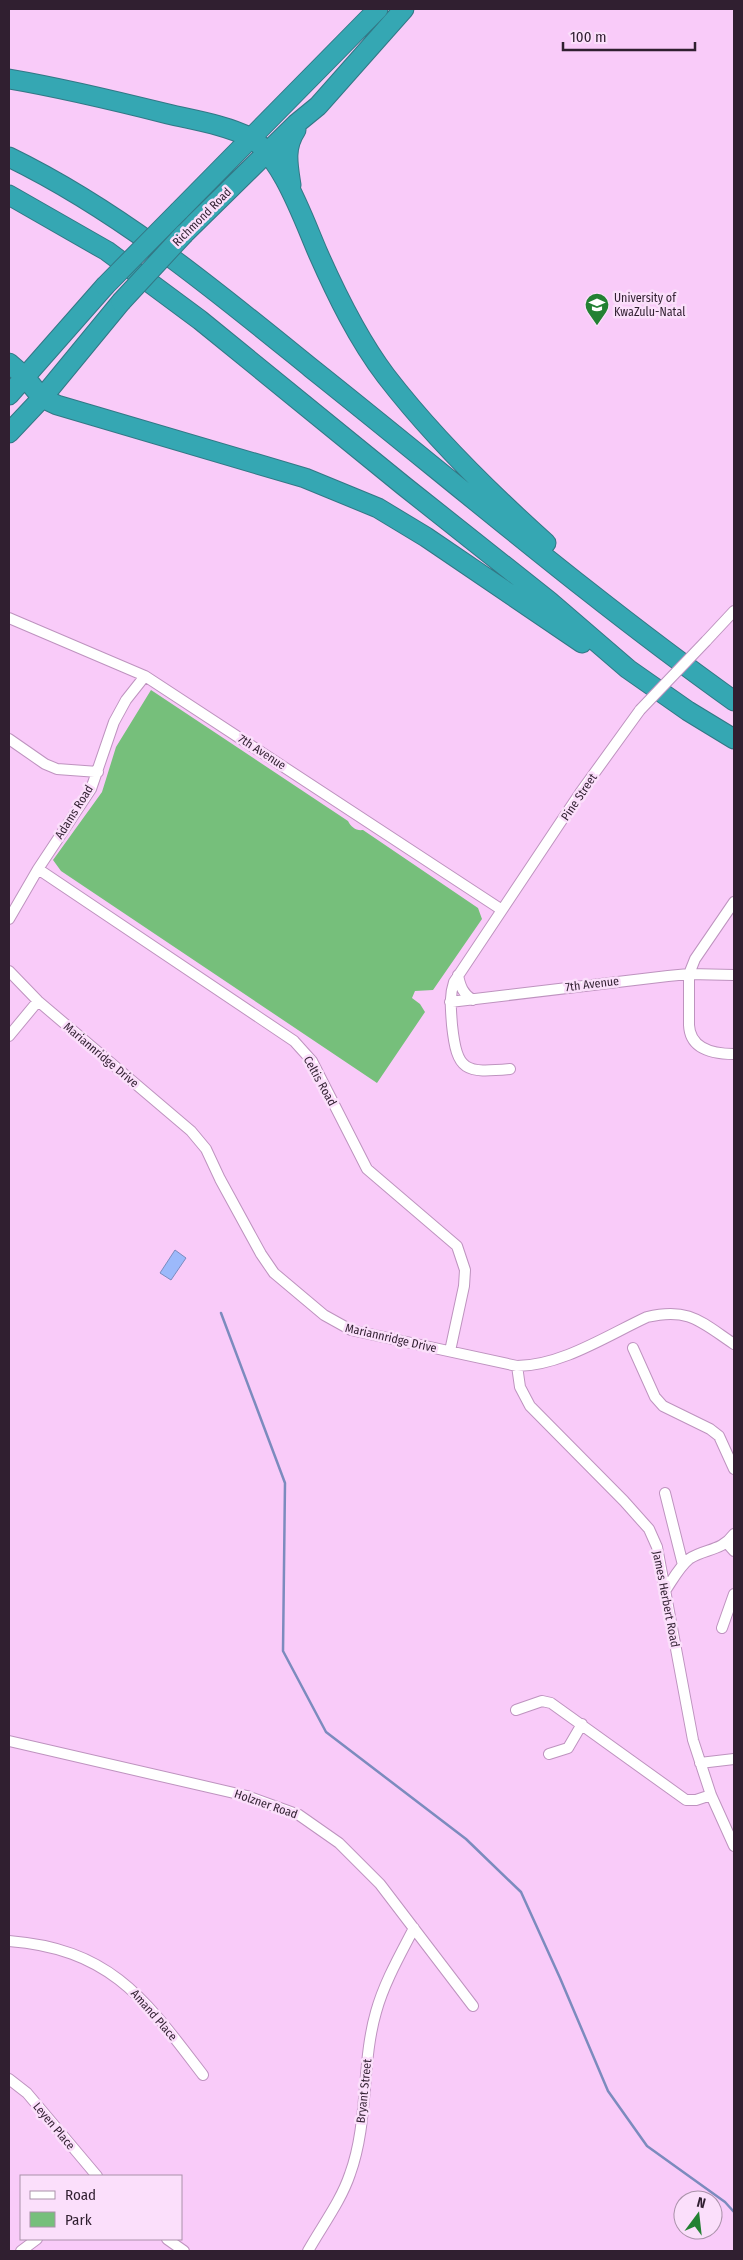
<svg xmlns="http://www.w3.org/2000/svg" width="743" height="2260" font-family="'Fira Sans Condensed',sans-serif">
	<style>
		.green { fill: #76bf7b }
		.water { fill: #9cb9fb; stroke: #7c8bbe }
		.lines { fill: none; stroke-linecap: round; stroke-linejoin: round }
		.stream { stroke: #7c8bbe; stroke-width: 2.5 }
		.street-casing { stroke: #be93bf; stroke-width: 12 }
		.highway-casing { stroke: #337785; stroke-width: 21 }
		.street { stroke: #fff; stroke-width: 10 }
		.highway { stroke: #35a7b3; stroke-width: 19 }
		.street-bridge-casing { stroke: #be93bf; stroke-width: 12; stroke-linecap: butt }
		.highway-bridge-casing { stroke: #337785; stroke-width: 21; stroke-linecap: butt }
		.street-bridge { stroke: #fff; stroke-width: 10 }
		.highway-bridge { stroke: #35a7b3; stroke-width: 19 }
		.labels { text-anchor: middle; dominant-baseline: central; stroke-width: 5; stroke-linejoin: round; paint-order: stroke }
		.street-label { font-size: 12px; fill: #301f30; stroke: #fbdffb }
		.poi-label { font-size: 12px; fill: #301f30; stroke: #fbdffb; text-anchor: start }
	</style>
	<rect width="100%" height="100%" fill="#f9cbf9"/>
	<!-- green -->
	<path class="green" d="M 151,690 L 348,821 C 351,827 356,831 363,830 L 478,908 L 482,919 L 433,990 L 415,991 L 412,998 L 420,1004 L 425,1012 L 377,1083 L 61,871 L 53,860 L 102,792 L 116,747 Z"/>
	<!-- water -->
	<path class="water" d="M 175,1250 L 186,1258 L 171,1280 L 160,1273 Z"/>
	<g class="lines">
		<!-- stream -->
		<path class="stream" d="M 221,1313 L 285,1483 L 283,1651 L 326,1732 L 466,1839 L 521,1892 L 560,1978 L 608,2091 L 647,2146 L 725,2202 L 734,2212"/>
		<defs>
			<path id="street" d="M 9,618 L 145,676 L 502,910
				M 706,641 L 734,611
				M 9,739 L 45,764 L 57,769 L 98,772
				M 38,869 L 294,1041 L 312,1061 L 367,1169 L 457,1246 L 465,1270 L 464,1286 L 450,1351
				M 734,902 L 695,959 L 689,974 L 689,1025 C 690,1049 713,1054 734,1054
				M 9,919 L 38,869 L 91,789 L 114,722 L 126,700 L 145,676
				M 9,971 L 38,1001 L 191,1131 L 206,1149 L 220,1179 L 261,1254 L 274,1273 L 324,1315 L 351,1330 L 517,1366 C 561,1366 608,1335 647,1317 C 689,1307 701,1322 734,1344
				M 458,975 C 460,986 463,994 473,1000
				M 450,1002 L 668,976 L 689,974 L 734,975
				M 9,1036 L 38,1001
				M 510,1069 C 465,1073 457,1072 452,1025 C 451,1010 449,997 454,982 L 580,793 L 640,710
				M 633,1348 L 655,1397 L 663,1406 L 710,1429 L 719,1436 L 734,1469
				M 517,1366 L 520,1387 L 530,1406 L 624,1501 L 649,1529 L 657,1547 L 693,1740 L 711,1795 L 734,1846
				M 665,1493 L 683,1565
				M 727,1543 L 734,1551
				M 665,1591 C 672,1581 679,1567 689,1559 C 705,1548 721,1552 734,1534
				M 722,1628 L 734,1594
				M 516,1710 L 542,1701 L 551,1703 L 686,1800 L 696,1800 L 711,1795
				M 9,1741 L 247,1796 L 299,1815 L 339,1843 L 380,1884 L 473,2006
				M 549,1754 L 568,1748 L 582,1724
				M 700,1763 L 734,1759
				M 9,1941 C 111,1949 145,1999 203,2075
				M 9,2079 L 27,2093 L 97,2176
				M 167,2239 L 184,2251
				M 21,2251 L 37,2239
				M 308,2251 C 322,2226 341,2201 350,2174 C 369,2122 361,2064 376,2012 C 384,1983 400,1955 414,1928"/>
			<path id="highway" d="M 9,79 C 62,88 116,101 168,114 C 193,120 226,125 249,137 C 281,154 304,221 318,253 C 337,296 358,339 386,376 C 433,437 489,492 546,543
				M 9,157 C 120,211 216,291 311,368 C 452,480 588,597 734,701
				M 291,185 C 288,165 284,148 296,130
				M 9,195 L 107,251 L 200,320 L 404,486 L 549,601 L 628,669 L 688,711 L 734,739
				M 179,211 L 378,9
				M 184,234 L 296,124 L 318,106 L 404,9
				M 9,363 L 24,376 L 42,398 L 57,405 L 305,478 L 378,508 L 426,537 L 582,643
				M 9,395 L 105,286
				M 9,433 L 42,398 L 121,302"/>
		</defs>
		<!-- street casing -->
		<use href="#street" class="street-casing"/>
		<!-- highway casing -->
		<use href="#highway" class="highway-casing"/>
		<!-- street -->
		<use href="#street" class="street"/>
		<!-- highway -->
		<use href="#highway" class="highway"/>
		<defs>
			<path id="street-bridge" d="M 640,710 L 706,641"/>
			<path id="highway-bridge" d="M 105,286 L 179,211
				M 121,302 L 184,234"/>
		</defs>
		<!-- street-bridge casing -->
		<use href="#street-bridge" class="street-bridge-casing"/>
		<!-- highway-bridge casing -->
		<use href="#highway-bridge" class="highway-bridge-casing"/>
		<!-- street-bridge -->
		<use href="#street-bridge" class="street-bridge"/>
		<!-- highway-bridge -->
		<use href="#highway-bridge" class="highway-bridge"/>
	</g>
	<!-- icons -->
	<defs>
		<symbol id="university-pin" viewBox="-11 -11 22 30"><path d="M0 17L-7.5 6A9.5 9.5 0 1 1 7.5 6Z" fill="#238133" stroke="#fbdffb"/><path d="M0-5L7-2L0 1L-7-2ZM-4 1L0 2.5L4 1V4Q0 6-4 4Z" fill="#fff"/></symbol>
	</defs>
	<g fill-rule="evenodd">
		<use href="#university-pin" x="583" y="291" width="28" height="38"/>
	</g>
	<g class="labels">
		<!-- street labels -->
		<g class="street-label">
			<text transform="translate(202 217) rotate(-45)">Richmond Road</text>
			<text transform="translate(262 752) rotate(33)">7th Avenue</text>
			<text transform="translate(579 797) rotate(-56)">Pine Street</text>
			<text transform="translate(74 812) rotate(-58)">Adams Road</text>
			<text transform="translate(592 984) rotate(-7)">7th Avenue</text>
			<text transform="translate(101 1055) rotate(40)">Mariannridge Drive</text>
			<text transform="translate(320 1081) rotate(61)">Celtis Road</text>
			<text transform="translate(391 1338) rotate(13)">Mariannridge Drive</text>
			<text transform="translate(666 1599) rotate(79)">James Herbert Road</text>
			<text transform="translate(266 1804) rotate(19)">Holzner Road</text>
			<text transform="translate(154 2015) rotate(49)">Amand Place</text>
			<text transform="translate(364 2091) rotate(-84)">Bryant Street</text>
			<text transform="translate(54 2126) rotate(50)">Leyen Place</text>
		</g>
		<!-- poi labels -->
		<g class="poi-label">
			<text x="614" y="298">University of<tspan x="614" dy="14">KwaZulu-Natal</tspan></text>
		</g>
	</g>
	<!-- border -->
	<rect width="743" height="2260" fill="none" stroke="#301f30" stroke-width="20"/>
	<!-- legend -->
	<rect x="20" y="2175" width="162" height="65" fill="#fbdffb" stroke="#aa92aa"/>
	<rect x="30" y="2191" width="25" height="8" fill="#ffffff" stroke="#aa92aa"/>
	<text x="65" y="2200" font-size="15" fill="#301f30">Road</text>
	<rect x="30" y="2212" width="25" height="15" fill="#76bf7b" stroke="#aa92aa"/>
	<text x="65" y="2225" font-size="15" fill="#301f30">Park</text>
	<!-- north arrow -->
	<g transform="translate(698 2215) rotate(15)"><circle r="24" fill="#fbdffb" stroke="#aa92aa"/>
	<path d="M0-4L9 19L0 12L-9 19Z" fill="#238133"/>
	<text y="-8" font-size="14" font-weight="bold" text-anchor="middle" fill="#301f30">N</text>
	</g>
	<!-- scale -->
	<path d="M563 42v8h132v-8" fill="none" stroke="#301f30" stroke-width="2.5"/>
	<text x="570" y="42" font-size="15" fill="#301f30" stroke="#fbdffb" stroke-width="4" paint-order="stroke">100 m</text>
</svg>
